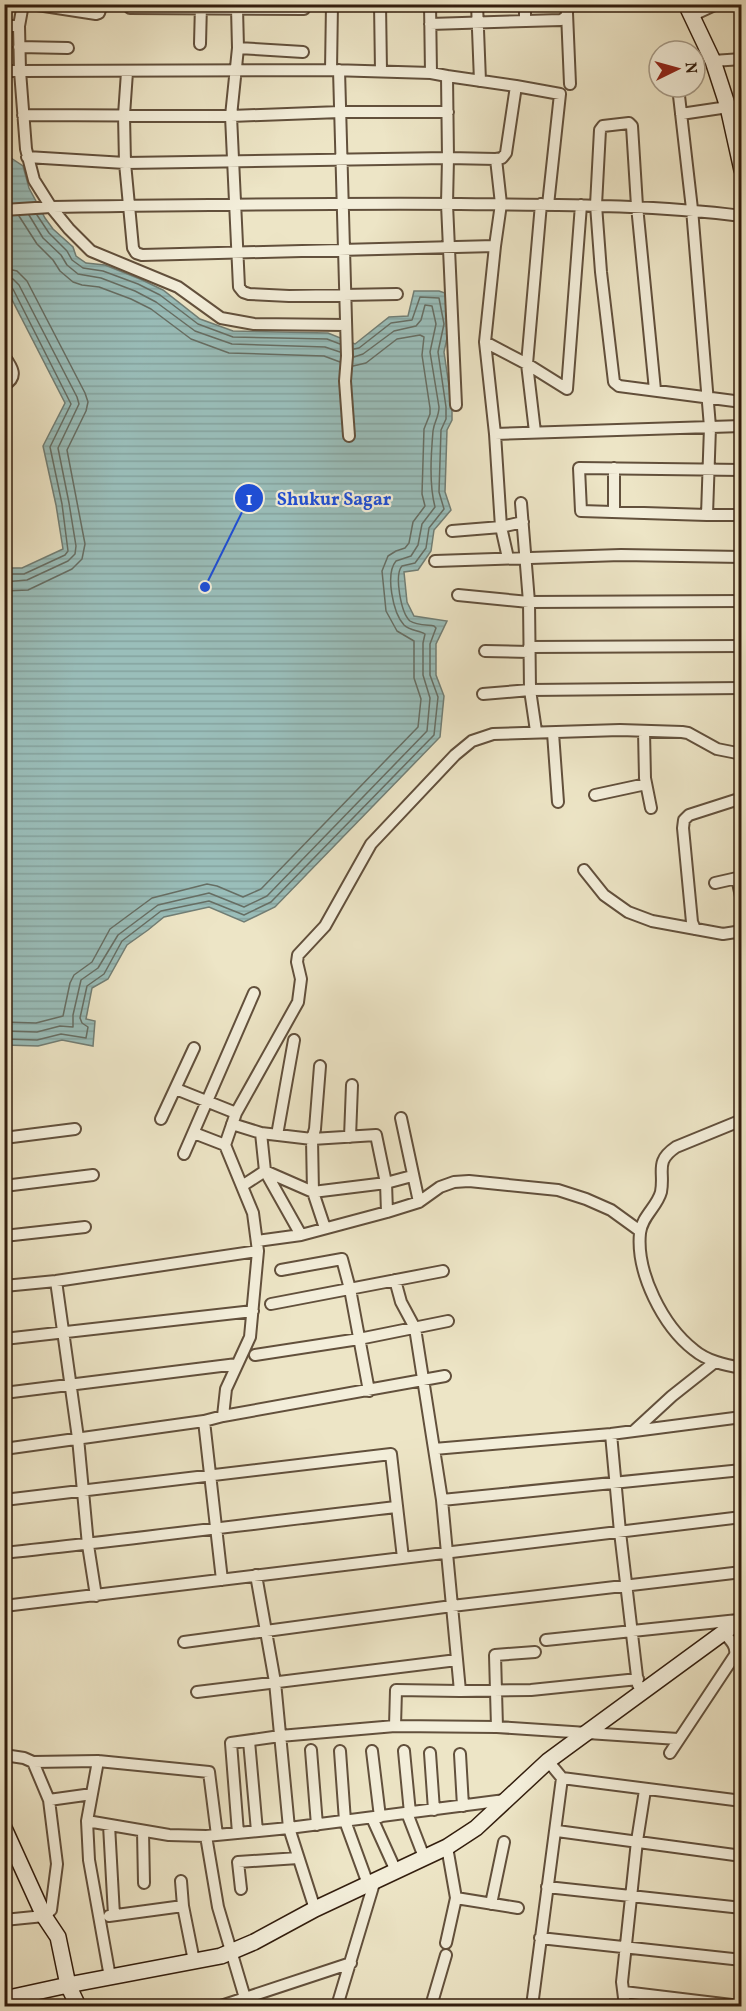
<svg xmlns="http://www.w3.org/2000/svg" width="746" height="2011" font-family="Vollkorn,serif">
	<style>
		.water { fill: url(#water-rules); stroke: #717e75; stroke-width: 1.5 }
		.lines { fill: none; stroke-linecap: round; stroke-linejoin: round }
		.shore { stroke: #666e64; stroke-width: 1.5 }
		.street-casing { stroke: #62503c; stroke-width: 14 }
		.secondary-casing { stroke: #331e0e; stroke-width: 18 }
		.street { stroke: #f3eeda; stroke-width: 10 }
		.secondary { stroke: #f3eeda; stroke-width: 15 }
		.leader { fill: none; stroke: #1d4ed8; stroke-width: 2 }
		.callout-dot { fill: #1d4ed8; stroke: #f3eeda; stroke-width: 2 }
		.mark-label { font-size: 18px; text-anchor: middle; font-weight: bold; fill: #fff }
		.callout-label { font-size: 18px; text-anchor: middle; font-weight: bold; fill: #1d4ed8; stroke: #f3eeda; stroke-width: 4.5; stroke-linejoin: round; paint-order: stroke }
	</style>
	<defs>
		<pattern id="water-rules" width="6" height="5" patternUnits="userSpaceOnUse" patternTransform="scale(1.5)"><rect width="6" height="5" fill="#9abeba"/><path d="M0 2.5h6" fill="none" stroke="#85a39f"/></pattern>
	</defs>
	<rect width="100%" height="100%" fill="#ede5c6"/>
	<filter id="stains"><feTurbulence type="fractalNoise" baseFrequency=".00333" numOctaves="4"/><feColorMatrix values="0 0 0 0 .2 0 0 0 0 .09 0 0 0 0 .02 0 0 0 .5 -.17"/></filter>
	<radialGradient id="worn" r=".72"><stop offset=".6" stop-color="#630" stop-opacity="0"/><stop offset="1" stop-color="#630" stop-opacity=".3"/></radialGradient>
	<!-- water -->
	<path class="water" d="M 8,156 L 23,166 L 29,188 L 45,218 L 53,229 L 73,247 L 76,256 L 86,263 L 105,265 L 140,279 L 163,290 L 200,319 L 233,331 L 328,333 L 355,344 L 389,317 L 408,316 L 414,291 L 439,291 L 445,293 L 450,324 L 444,352 L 452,406 L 452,420 L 447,430 L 445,492 L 451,510 L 434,530 L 431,551 L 418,570 L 404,572 L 407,602 L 414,616 L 447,621 L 436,644 L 436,675 L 444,696 L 440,737 L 275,907 L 244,922 L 209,907 L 164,917 L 148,930 L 127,945 L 108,979 L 92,988 L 86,1019 L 95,1021 L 93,1046 L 62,1040 L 38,1046 L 5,1045 L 5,568 L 22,568 L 63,549 L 56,505 L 43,446 L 65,403 L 5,286 L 4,157 Z"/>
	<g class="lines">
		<!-- shore -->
		<path class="shore" d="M 29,215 L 43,238 L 61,255 L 67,265 L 78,274 L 101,278 L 135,291 L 156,302 L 195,331 L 232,344 L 325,347 L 340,352
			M 37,215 L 49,233 L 67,251 L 72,260 L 83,268 L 103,271 L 138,284 L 160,295 L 198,324 L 233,337 L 327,339 L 340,344
			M 19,216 L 37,244 L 53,260 L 60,271 L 73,282 L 82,285 L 99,287 L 131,299 L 151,309 L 191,339 L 229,353 L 324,356 L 340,362
			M 4,268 L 17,271 L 27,281 L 85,393 L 88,402 L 86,411 L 67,450 L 85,544 L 82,559 L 72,569 L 28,590 L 4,591
			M 4,277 L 13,279 L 19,285 L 77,397 L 79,404 L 58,448 L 69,503 L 76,546 L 75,554 L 68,561 L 27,580 L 4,582
			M 4,285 L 9,286 L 13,289 L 71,404 L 50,447 L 62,504 L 68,551 L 65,555 L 24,574 L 4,574
			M 4,1022 L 36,1023 L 63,1016 L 70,983 L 74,975 L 92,962 L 110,929 L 152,898 L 207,884 L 217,886 L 243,897 L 261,889 L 418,727 L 421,699 L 414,678 L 414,641 L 397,631 L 386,611 L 382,571 L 388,556 L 396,551 L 405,548 L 409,543 L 413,522 L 425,506 L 422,494 L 424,429 L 430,414 L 430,408 L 422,355 L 424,337 L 420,335 L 397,339 L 366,363 L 353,366
			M 4,1031 L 37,1032 L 60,1026 L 73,1027 L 73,1015 L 81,980 L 98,968 L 118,935 L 158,905 L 209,893 L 244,907 L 267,896 L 427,731 L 430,698 L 423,675 L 423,643 L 425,634 C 419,630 410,631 404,625 C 393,613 385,574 396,561 L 411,556 L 418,545 L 422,524 L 435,507 C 429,484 431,455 433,431 C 434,422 439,417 439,407 L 430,352 L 436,324 L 432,306 L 425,305 L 421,320 L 416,326 L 394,331 L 363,354 L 354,357
			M 4,1039 L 37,1040 L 61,1034 L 86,1038 L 88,1027 L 82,1023 L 80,1018 L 87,986 L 104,974 L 122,941 L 161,911 L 209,901 L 244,915 L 271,902 L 434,735 L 438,697 L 430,675 L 430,644 L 436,628 L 434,626 C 428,625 416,625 410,621 C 401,613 394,575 402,566 L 415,563 L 426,548 L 429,528 L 444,509 L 439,492 L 441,430 L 446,419 L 446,407 L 438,352 L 444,324 L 439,298 L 420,297 L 412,320 L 391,323 L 359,348 L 354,349"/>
		<defs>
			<path id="street" d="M 23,4 L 19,26 L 20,71 L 331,70 L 431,73
				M 31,4 L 96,14 L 99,13 L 102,4
				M 380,4 L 381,71
				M 477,4 L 480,81
				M 525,4 L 525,21
				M 130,8 L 304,9
				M 237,8 L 238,48 L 231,116 L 239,287 L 243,292 L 249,294 L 289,296 L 397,294
				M 567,13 L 570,84
				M 691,16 L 717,4
				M 430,24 L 561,20 L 566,17 L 569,4
				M 4,26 L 19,26
				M 200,44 L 201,4
				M 19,47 L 68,48
				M 238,48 L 303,52
				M 713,61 L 742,59
				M 331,70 L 332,4
				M 339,70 L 347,356 L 345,381 L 349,436
				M 4,71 L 20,71 L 26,149 L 34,180 L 51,207 L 69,229 L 91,251 L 178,287 L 221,318 L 254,324 L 346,325
				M 127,72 L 124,115 L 125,163 L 133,248 L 136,253 L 142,255 L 495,246
				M 447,76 L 516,86 L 506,153 L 502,158 L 496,159 L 448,158 L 447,204 L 456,405
				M 516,86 L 560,94 L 548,205
				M 678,87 L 692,209 L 710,427 L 707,515 L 581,511 L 579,468 L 742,470
				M 681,114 L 728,107
				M 23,115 L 231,116 L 340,112 L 448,112
				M 27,157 L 125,163 L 448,158 L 447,76 L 431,73 L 430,4
				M 4,210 L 51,207 C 188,205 324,203 460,204 C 554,205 648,204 742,216
				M 485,342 L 495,246 L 501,204 L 496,159
				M 4,356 C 12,367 19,377 4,385
				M 655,390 L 637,206 L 632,126 L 629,123 L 603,126 L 600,130 L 596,205 L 601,272 L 614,382 L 619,386 L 742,402
				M 535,432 L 527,364 L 541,204
				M 495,434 L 742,426
				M 614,468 L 614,512
				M 521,503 L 529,602 L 530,690 L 536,731
				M 707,515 L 742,515
				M 452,531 L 501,527 L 523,522
				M 508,558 L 501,527 L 495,434 L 485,342 L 527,364 L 567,389 L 581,205
				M 435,561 L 621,555 L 742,557
				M 458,595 L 529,602 L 742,601
				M 529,647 L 742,646
				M 485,651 L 529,652
				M 483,694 L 530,690 L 742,688
				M 644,731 L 645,778 L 651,808
				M 553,733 L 558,802
				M 595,795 L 646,784
				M 584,870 L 604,895 L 628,912 L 652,921 L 723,934 L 742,931
				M 715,883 L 737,878 L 742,901
				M 695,929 L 692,922 L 683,828 L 684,820 L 689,815 L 742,798
				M 320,1066 L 315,1129 L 312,1139 L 376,1135 L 386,1183 L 387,1212
				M 176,1089 L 236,1113
				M 401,1118 L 419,1202
				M 161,1119 L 194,1048
				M 742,1120 L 676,1147 C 654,1162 665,1171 661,1192 C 657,1207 642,1216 640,1233 C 636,1273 663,1326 694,1350 C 707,1361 725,1365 742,1368
				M 232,1124 L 261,1133 L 312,1139 L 313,1192 L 325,1228
				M 194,1133 L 225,1145
				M 261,1133 L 265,1171 L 301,1235
				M 277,1135 L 294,1040
				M 350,1137 L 352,1085
				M 4,1138 L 75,1129
				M 184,1154 L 254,993
				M 4,1186 L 93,1175
				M 242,1186 L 265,1171 L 313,1192 L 386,1183 L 412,1176
				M 4,1236 L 85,1227
				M 257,1241 L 301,1235 L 387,1212 L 419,1202 L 440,1187 L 454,1182 L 469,1181 L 558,1190 L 586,1199 L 611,1210 L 640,1231
				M 281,1270 L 342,1259 L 350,1289 L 369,1391
				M 395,1280 L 401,1302 L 415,1328 L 434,1449
				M 56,1281 L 78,1438 L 88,1545 L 96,1596
				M 4,1286 L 56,1281 L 258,1251
				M 271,1304 L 443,1271
				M 4,1339 L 253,1311
				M 255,1355 L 359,1339 L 448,1321
				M 4,1393 L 237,1364
				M 223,1416 L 445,1376
				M 634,1431 L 672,1396 L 715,1362
				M 611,1434 L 620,1532 L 638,1685
				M 4,1449 L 204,1421
				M 4,1500 L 391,1454 L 403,1558
				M 442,1500 L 742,1470
				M 4,1553 C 135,1539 265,1522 396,1507
				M 256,1575 L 275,1682 L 289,1828 L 315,1909
				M 222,1580 L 204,1421 L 223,1416 L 226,1389 L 250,1337 L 258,1251 L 253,1213 L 225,1145 L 236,1113 L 298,1002 L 301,979 L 297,962 L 298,955 L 325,926 L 371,844 L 455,755 L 472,741 L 493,734 L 620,730 L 682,732 L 688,733 L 717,749 L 742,754
				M 4,1606 L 742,1517
				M 546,1640 L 738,1620
				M 184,1642 L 452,1606 L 742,1572
				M 638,1679 L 531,1690 L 460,1691 L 442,1500 L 434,1449 L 611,1434 L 742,1417
				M 197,1692 L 457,1660
				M 395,1726 L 396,1690 L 460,1691
				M 497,1727 L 678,1739
				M 249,1741 L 257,1831
				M 311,1750 L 317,1825
				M 340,1751 L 345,1821 L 368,1884
				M 372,1751 L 380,1817
				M 404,1751 L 410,1813
				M 430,1753 L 434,1810
				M 670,1753 L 735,1655 C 737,1645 729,1639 723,1632
				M 460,1754 L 463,1806
				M 4,1755 L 24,1758 L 33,1762 L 49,1800 L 57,1864 L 51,1910 L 44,1916 L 4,1920
				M 98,1761 L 87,1821 L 89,1860 L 110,1977
				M 548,1761 L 562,1778
				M 33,1762 L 98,1761 L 209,1772 L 217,1835
				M 49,1800 L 92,1794
				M 407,1813 L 424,1857
				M 372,1818 L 396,1871
				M 87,1821 L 169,1835 L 206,1836 L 289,1828 L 505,1800
				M 109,1825 L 114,1915
				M 143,1831 L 144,1883
				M 557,1831 L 742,1856
				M 238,1833 L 231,1743 L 280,1736 L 395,1726 L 497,1727 L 495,1655 L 535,1652
				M 206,1836 L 218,1907 L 245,1998
				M 447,1847 L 456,1898 L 518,1908
				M 4,1856 L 16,1851
				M 181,1881 L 183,1906 L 194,1961
				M 547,1887 L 742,1908
				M 241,1889 L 238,1862 L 298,1858
				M 491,1904 L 504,1842
				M 109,1916 L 183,1906
				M 540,1938 L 742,1960
				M 446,1943 L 456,1898
				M 624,1992 L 740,2006
				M 221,2006 L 351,1963
				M 337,2006 L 375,1880
				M 431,2006 L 446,1955
				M 532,2006 L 562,1778 L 742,1801
				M 625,2006 L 622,1982 L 637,1841 L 645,1790"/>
			<path id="secondary" d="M 686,4 L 713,61 L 728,107 L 742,170
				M 4,1828 L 44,1916 L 58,1937 L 68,1985 L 78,2006
				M 4,1999 L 68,1985 L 221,1956 L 254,1942 L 315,1909 L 447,1847 L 476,1828 L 548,1761 L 567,1747 L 742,1619"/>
		</defs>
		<!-- street casing -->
		<use href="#street" class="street-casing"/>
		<!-- secondary casing -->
		<use href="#secondary" class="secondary-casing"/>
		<!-- street -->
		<use href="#street" class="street"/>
		<!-- secondary -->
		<use href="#secondary" class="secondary"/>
	</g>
	<!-- callouts -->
	<path class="leader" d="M205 587L249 498"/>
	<g class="callout-dot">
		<circle cx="205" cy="587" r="6"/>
		<circle cx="249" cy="498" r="15"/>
	</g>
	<g class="mark-label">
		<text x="249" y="505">1</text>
	</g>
	<g class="callout-label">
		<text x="334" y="505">Shukur Sagar</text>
	</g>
	<!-- margin -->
	<rect width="746" height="2011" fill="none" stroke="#ede5c6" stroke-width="24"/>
	<rect x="6" y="6" width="734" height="1999" fill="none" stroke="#331e0e" stroke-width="3"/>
	<rect x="12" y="12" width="722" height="1987" fill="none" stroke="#331e0e" stroke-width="1.5"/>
	<!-- north arrow -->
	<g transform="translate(677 69) rotate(85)"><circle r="28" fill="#f3eeda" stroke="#a69b88" stroke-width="1.5"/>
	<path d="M0-4.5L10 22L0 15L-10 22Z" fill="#8f2418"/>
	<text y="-9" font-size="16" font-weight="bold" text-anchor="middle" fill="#331e0e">N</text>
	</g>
	<rect width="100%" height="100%" filter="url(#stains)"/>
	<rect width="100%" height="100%" fill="url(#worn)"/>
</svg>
